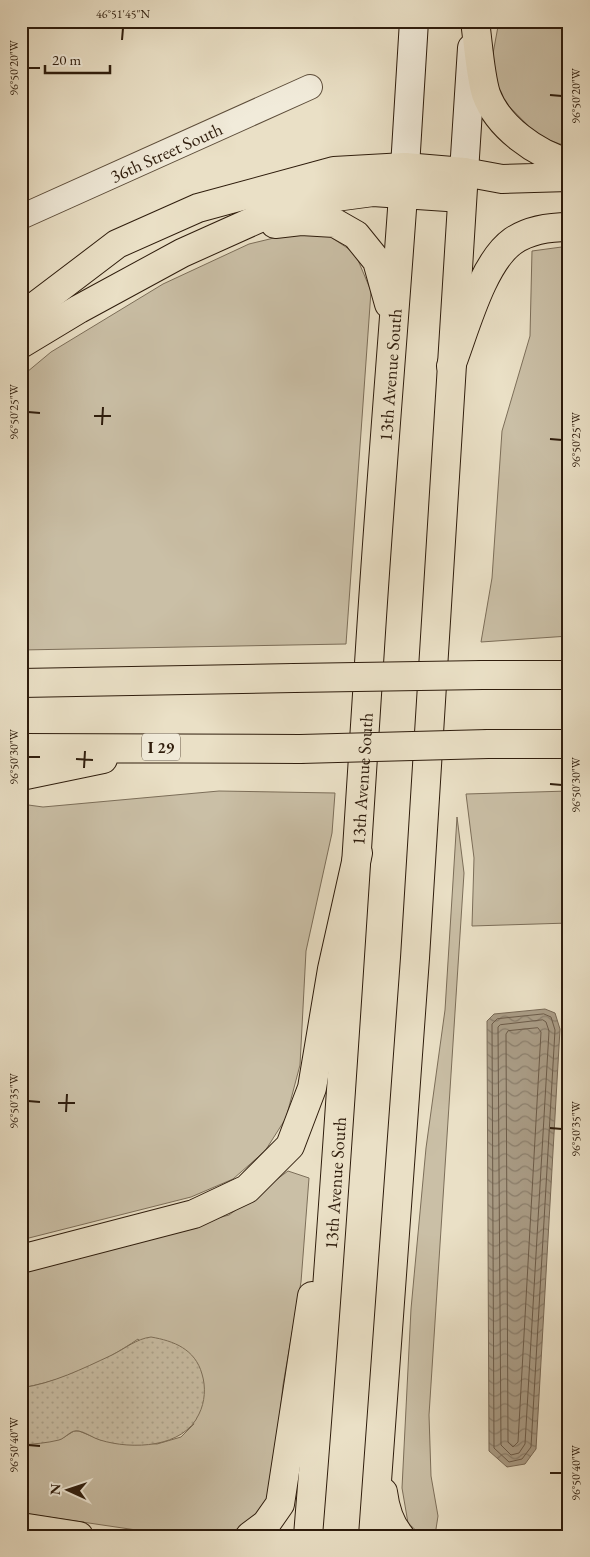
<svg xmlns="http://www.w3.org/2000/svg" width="590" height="1557" font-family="'EB Garamond',serif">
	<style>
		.grass { fill: #cabfa6; stroke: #7c6e59 }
		.park { fill: url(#park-dots); stroke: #7c6e59 }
		.water { fill: url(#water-waves); stroke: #786956 }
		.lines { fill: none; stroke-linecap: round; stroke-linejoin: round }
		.shore { stroke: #6c5c4a; stroke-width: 1 }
		.minor-casing { stroke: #5d4d3a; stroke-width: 26 }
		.secondary-casing { stroke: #2e1c0c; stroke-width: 30 }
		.primary-casing { stroke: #2e1c0c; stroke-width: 30 }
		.motorway-casing { stroke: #2e1c0c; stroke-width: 30 }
		.minor { stroke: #f1ebda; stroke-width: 24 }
		.secondary { stroke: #f1ebda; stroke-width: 28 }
		.primary { stroke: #eae0c6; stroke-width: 28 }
		.motorway { stroke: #eae0c6; stroke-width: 28 }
		.motorway-bridge-casing { stroke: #2e1c0c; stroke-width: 30; stroke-linecap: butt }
		.motorway-bridge { stroke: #eae0c6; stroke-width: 28 }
		.ticks { fill: none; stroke: #2e1c0c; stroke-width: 2 }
		.labels { text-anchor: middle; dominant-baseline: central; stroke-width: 4; stroke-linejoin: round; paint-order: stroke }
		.shield { fill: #f1ebda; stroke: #685a4a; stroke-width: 1 }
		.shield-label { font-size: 16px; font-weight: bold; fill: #2e1c0c }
		.street-label { font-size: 18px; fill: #2e1c0c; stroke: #f1ebda }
		.neatline { fill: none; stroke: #2e1c0c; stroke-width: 2 }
		.ticks-label { font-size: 12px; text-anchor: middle; fill: #2e1c0c }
	</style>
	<defs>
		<pattern id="park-dots" width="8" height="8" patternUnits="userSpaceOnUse" patternTransform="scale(1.25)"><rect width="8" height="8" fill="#cabfa6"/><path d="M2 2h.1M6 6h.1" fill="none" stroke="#aea48e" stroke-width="1.8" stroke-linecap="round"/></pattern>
		<pattern id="water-waves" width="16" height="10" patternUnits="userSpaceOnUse" patternTransform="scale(1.25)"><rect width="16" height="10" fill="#aa9d87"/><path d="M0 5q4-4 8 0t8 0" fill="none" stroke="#8b7f6d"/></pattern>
	</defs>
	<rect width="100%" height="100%" fill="#eae0c6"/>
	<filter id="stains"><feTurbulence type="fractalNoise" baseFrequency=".004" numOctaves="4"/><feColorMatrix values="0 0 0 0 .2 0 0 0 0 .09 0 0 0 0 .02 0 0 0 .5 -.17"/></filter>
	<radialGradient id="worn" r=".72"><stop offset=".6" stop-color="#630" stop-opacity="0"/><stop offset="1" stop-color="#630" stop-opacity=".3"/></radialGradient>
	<!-- grass -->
	<path class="grass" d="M 499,21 L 569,21 L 569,145 L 560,144 L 538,136 L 500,97 L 492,59 Z
		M 303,231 L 326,234 L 355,253 L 371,291 L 346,644 L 21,650 L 21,377 L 51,352 L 163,284 L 249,244 Z
		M 569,246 L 569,636 L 481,642 L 492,578 L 502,431 L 530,336 L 532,251 Z
		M 219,791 L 335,793 L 332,833 L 306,951 L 300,1065 L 286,1118 L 265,1151 L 233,1179 L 191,1197 L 21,1240 L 21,804 L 43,807 Z
		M 569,791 L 569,923 L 472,926 L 474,858 L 466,794 Z
		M 457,817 L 464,873 L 429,1415 L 431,1476 L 438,1516 L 436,1529 L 431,1536 L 422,1536 L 408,1523 L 402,1488 L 411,1309 L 426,1148 L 445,1010 Z
		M 288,1171 L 309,1178 L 301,1282 L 283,1385 L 272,1490 L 259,1512 L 240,1528 L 217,1536 L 177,1536 L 21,1513 L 21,1445 L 61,1439 L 74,1431 L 79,1431 L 101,1440 L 157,1444 L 181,1437 L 194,1424 L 138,1339 C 103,1363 63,1381 21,1388 L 21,1271 L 229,1215 Z"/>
	<!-- park -->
	<path class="park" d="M 151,1337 C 174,1341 195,1349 202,1374 C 206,1387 205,1402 199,1414 C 184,1448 132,1450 100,1440 C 93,1438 87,1433 79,1431 C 71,1429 66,1438 59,1440 C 47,1443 34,1444 21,1445 L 21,1388 C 54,1383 82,1369 112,1355 C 126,1348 136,1339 151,1337 Z"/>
	<!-- water -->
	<path class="water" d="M 545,1009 L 555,1013 L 560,1029 L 536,1449 L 525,1464 L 507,1467 L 489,1451 L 487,1021 L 494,1014 Z"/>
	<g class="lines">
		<!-- shore -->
		<path class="shore" d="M 544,1014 L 551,1017 L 555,1030 L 531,1447 L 522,1459 L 509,1462 L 494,1448 L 492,1024 L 497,1019 Z
			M 543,1020 L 546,1022 L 549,1031 L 525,1444 L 519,1453 L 511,1455 L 501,1445 L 498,1027 L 500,1025 Z
			M 538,1028 L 541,1032 L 518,1442 L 513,1447 L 508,1442 L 506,1034 L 508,1031 Z"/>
		<defs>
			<g id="minor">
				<path id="s1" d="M 21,217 L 310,87"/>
			</g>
			<path id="secondary" d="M 405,167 L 414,21
				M 464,172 L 472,48"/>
			<g id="primary">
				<path d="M 275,224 L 301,221 L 335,223 L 356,235 L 377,261 L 389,304"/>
				<path d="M 21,321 L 38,304 L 117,244 L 198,208 L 334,171 L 405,167 L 464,172 L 415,958 L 373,1536"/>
				<path d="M 21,344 L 79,309 L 182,253 L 271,213 L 328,198 L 373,192 L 462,198"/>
				<path d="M 383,1492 C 385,1508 389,1523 400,1536"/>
				<path d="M 21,1527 L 79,1536"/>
				<path d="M 250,1536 L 266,1524 L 280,1504 L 312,1296"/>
				<path id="s2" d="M 308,1536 C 332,1240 351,944 370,648 C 380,488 394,327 405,167"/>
			</g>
			<path id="motorway" d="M 475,21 C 478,42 480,75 486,94 C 498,127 536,154 569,163
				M 464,172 L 502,179 L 569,177
				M 451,366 C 465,330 482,263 513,241 C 529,230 551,227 569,227
				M 482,675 L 569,675
				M 21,683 L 294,678
				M 488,744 L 569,744
				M 21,748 L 300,749
				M 21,776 L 103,759
				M 21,1259 L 194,1214 L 247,1189 L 290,1146 L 312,1088 L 332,969 L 358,853"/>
		</defs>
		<!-- minor casing -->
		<use href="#minor" class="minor-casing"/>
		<!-- secondary casing -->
		<use href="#secondary" class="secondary-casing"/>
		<!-- primary casing -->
		<use href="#primary" class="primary-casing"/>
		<!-- motorway casing -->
		<use href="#motorway" class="motorway-casing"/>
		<!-- minor -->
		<use href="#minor" class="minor"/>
		<!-- secondary -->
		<use href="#secondary" class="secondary"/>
		<!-- primary -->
		<use href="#primary" class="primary"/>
		<!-- motorway -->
		<use href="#motorway" class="motorway"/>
		<defs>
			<path id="motorway-bridge" d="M 294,678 L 482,675
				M 300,749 L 488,744"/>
		</defs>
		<!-- motorway-bridge casing -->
		<use href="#motorway-bridge" class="motorway-bridge-casing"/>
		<!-- motorway-bridge -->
		<use href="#motorway-bridge" class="motorway-bridge"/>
	</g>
	<!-- ticks -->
	<path class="ticks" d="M 122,40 L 123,28M 28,68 L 40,68M 550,95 L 562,96M 28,412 L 40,413M 94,416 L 111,416M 102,425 L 103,407M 550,439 L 562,440M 28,757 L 40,757M 76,759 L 93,760M 84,768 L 85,751M 550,784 L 562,785M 28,1101 L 40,1102M 58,1103 L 75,1103M 66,1112 L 67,1094M 550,1128 L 562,1129M 28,1445 L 40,1446M 550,1473 L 562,1473"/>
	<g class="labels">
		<!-- shield labels -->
		<rect class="shield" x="142" y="733.5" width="38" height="27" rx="4"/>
		<g class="shield-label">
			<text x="161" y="747">I 29</text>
		</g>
		<!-- street labels -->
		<g class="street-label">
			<text stroke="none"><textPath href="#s1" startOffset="159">36th Street South</textPath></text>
			<text stroke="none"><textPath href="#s2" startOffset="1164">13th Avenue South</textPath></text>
			<text stroke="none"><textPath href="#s2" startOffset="759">13th Avenue South</textPath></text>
			<text stroke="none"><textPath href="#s2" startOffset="354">13th Avenue South</textPath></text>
		</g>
	</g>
	<!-- margin -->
	<rect width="590" height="1557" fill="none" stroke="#eae0c6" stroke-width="55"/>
	<!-- north arrow -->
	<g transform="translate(68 1490) rotate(273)" stroke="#f1ebda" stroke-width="4" paint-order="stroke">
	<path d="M0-4L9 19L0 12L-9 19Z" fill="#2e1c0c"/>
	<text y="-8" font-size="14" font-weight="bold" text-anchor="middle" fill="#2e1c0c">N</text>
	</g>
	<!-- scale -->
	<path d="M45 65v8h65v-8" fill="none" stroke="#2e1c0c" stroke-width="2.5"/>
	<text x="52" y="65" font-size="15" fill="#2e1c0c" stroke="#f1ebda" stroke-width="4" paint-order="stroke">20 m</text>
	<rect x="28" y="28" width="534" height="1502" class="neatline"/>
	<g class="ticks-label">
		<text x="123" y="18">46°51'45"N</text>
		<text transform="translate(14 68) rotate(-90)" y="4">96°50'20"W</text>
		<text transform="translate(576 96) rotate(-90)" y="4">96°50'20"W</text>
		<text transform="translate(14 412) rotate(-90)" y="4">96°50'25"W</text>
		<text transform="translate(576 440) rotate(-90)" y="4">96°50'25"W</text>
		<text transform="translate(14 757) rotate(-90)" y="4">96°50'30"W</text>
		<text transform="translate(576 785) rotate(-90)" y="4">96°50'30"W</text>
		<text transform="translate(14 1101) rotate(-90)" y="4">96°50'35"W</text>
		<text transform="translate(576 1129) rotate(-90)" y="4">96°50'35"W</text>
		<text transform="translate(14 1445) rotate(-90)" y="4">96°50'40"W</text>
		<text transform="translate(576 1473) rotate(-90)" y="4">96°50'40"W</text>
	</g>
	<rect width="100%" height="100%" filter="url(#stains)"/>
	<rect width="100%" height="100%" fill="url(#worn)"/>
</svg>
